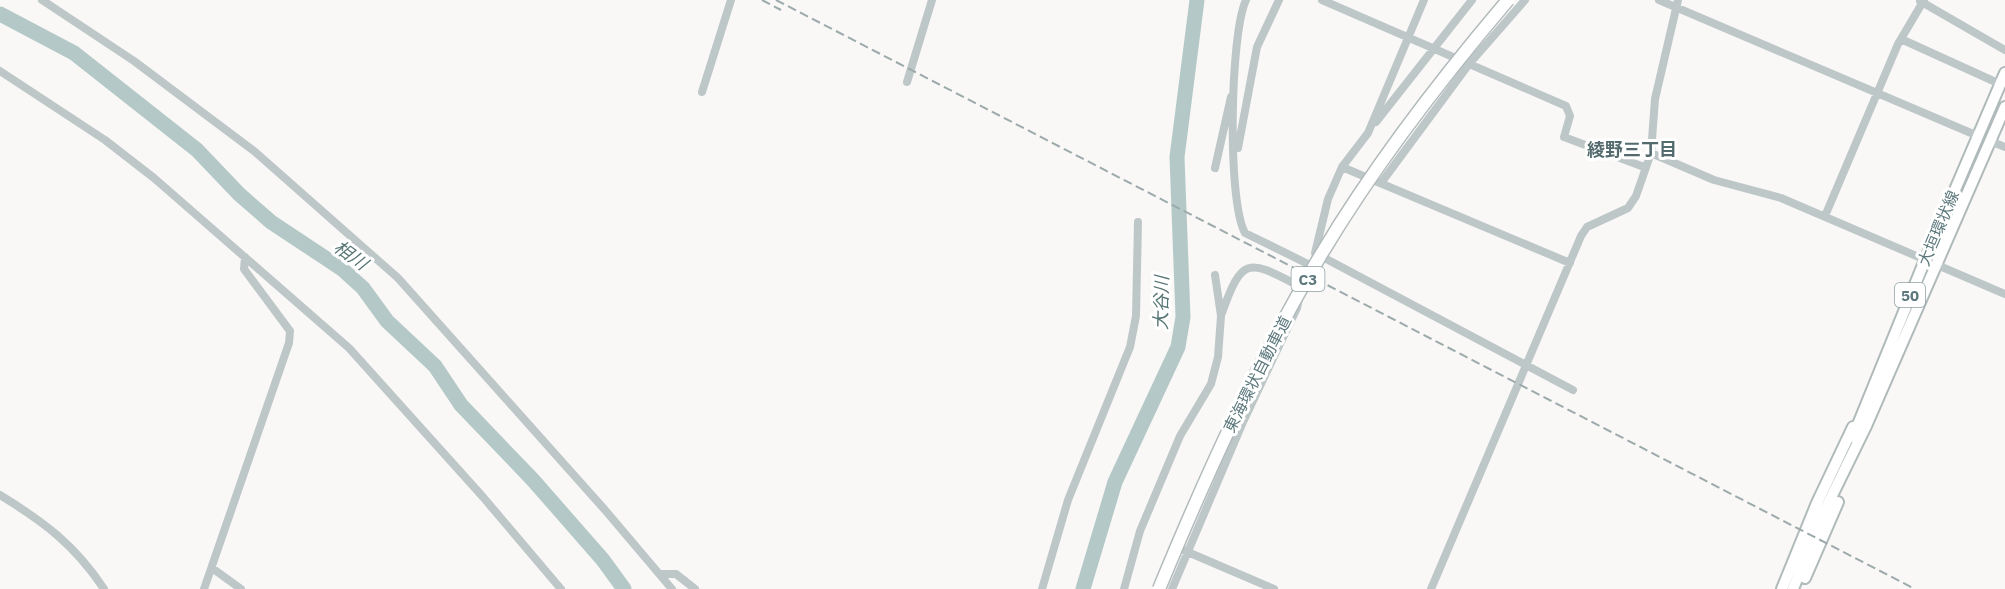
<svg xmlns="http://www.w3.org/2000/svg" width="2005" height="589" font-family="'IBM Plex Sans','Noto Sans JP',sans-serif">
	<style>
		.lines { fill: none; stroke-linecap: round; stroke-linejoin: round }
		.river { stroke: #b4c9c7; stroke-width: 15 }
		.major-casing { stroke: #b0babb; stroke-width: 14 }
		.minor { stroke: #bec7c8; stroke-width: 8 }
		.major { stroke: #fff; stroke-width: 10 }
		.rail { stroke: #9caaac; stroke-width: 2; stroke-dasharray: 9 4.5; stroke-linecap: butt }
		.highway-bridge-casing { stroke: #b2babb; stroke-width: 15; stroke-linecap: butt }
		.highway-bridge { stroke: #fff; stroke-width: 12 }
		.labels { text-anchor: middle; dominant-baseline: central; stroke-width: 6; stroke-linejoin: round; paint-order: stroke }
		.shield { fill: #fff; stroke: #8ea1a4; stroke-width: 1.5 }
		.shield-label { font-size: 15px; font-weight: bold; fill: #5d797d }
		.street-label { font-size: 16px; fill: #5d797d; stroke: #fff }
		.neighbourhood-label { font-size: 18px; font-weight: bold; fill: #546b6e; stroke: #fff }
		.water-label { font-size: 18px; font-style: italic; fill: #577674; stroke: #fff }
	</style>
	<rect width="100%" height="100%" fill="#f9f8f6"/>
	<g class="lines">
		<!-- river -->
		<path class="river" d="M 0,14 L 74,53 L 197,150 L 239,194 L 271,222 L 342,269 L 363,288 L 387,321 L 435,366 L 461,405 L 533,480 L 603,560 L 624,589
			M 1083,589 L 1115,482 L 1178,347 L 1183,317 L 1177,157 L 1197,0"/>
		<defs>
			<path id="major" d="M 1853,437 L 1925,260 L 2005,73
				M 1805,578 L 1838,502
				M 1782,589 L 1817,503 L 1853,427
				M 1793,589 L 1821,518 L 1866,426 L 2005,107"/>
		</defs>
		<!-- major casing -->
		<use href="#major" class="major-casing"/>
		<!-- minor -->
		<path class="minor" d="M 42,0 L 134,61 L 254,151 L 398,278 L 605,510 L 672,589
			M 1246,0 C 1230,34 1227,201 1245,233 L 1310,265
			M 1322,0 L 1566,106 L 1570,116 L 1564,137 L 1644,167
			M 1424,0 L 1368,133 L 1342,167 L 1328,199 L 1315,253 L 1573,390
			M 1659,0 L 1978,136
			M 1920,1 L 2005,50
			M 1901,39 L 2000,84
			M 0,71 L 105,140 L 154,178 L 349,348 L 483,497 L 561,589
			M 907,82 L 932,0
			M 702,92 L 731,0
			M 1376,122 L 1472,0
			M 1990,141 L 2005,147
			M 1238,148 L 1257,47 L 1279,0
			M 1651,153 L 1714,180 L 1781,198 L 2005,294
			M 1342,167 L 1570,263
			M 1215,168 L 1231,97
			M 1381,183 L 1469,64 L 1525,0
			M 1825,216 L 1898,44 L 1924,0
			M 1222,313 C 1243,253 1250,261 1301,287 L 1303,284
			M 0,495 C 44,522 75,545 104,589
			M 1183,550 L 1274,589
			M 212,568 L 241,589
			M 661,574 L 676,574 L 695,589
			M 204,589 L 289,343 L 290,331 L 244,269 L 245,257
			M 1042,589 L 1068,500 L 1130,347 L 1136,316 L 1138,222
			M 1124,589 L 1140,531 L 1180,436 L 1211,384 L 1218,357 L 1221,316 L 1215,275
			M 1172,589 L 1243,422 L 1297,308 L 1299,298
			M 1431,589 L 1581,236 L 1587,227 L 1628,208 L 1636,196 L 1651,153 L 1655,99 L 1678,0"/>
		<!-- major -->
		<use href="#major" class="major"/>
		<!-- rail -->
		<path class="rail" d="M 762,0 L 781,10
			M 776,0 L 1915,589"/>
		<defs>
			<path id="highway-bridge" d="M 1159,589 C 1207,473 1258,360 1322,253 C 1376,163 1440,80 1508,0"/>
		</defs>
		<!-- highway-bridge casing -->
		<use href="#highway-bridge" class="highway-bridge-casing"/>
		<!-- highway-bridge -->
		<use href="#highway-bridge" class="highway-bridge"/>
	</g>
	<g class="labels">
		<!-- shield labels -->
		<g class="shield">
			<rect x="1291.5" y="267" width="33" height="24" rx="4.5"/>
			<rect x="1895" y="283" width="30" height="24" rx="4.5"/>
		</g>
		<g class="shield-label">
			<text x="1308" y="279">C3</text>
			<text x="1910" y="295">50</text>
		</g>
		<!-- street labels -->
		<g class="street-label">
			<text transform="translate(1938 228) rotate(-67)">大垣環状線</text>
			<text transform="translate(1257 374) rotate(-63)">東海環状自動車道</text>
		</g>
		<!-- neighbourhood labels -->
		<g class="neighbourhood-label">
			<text x="1632" y="149">綾野三丁目</text>
		</g>
		<!-- water labels -->
		<g class="water-label">
			<text transform="translate(351 255) rotate(36)">相川</text>
			<text transform="translate(1161 303) rotate(-89)">大谷川</text>
		</g>
	</g>
</svg>
